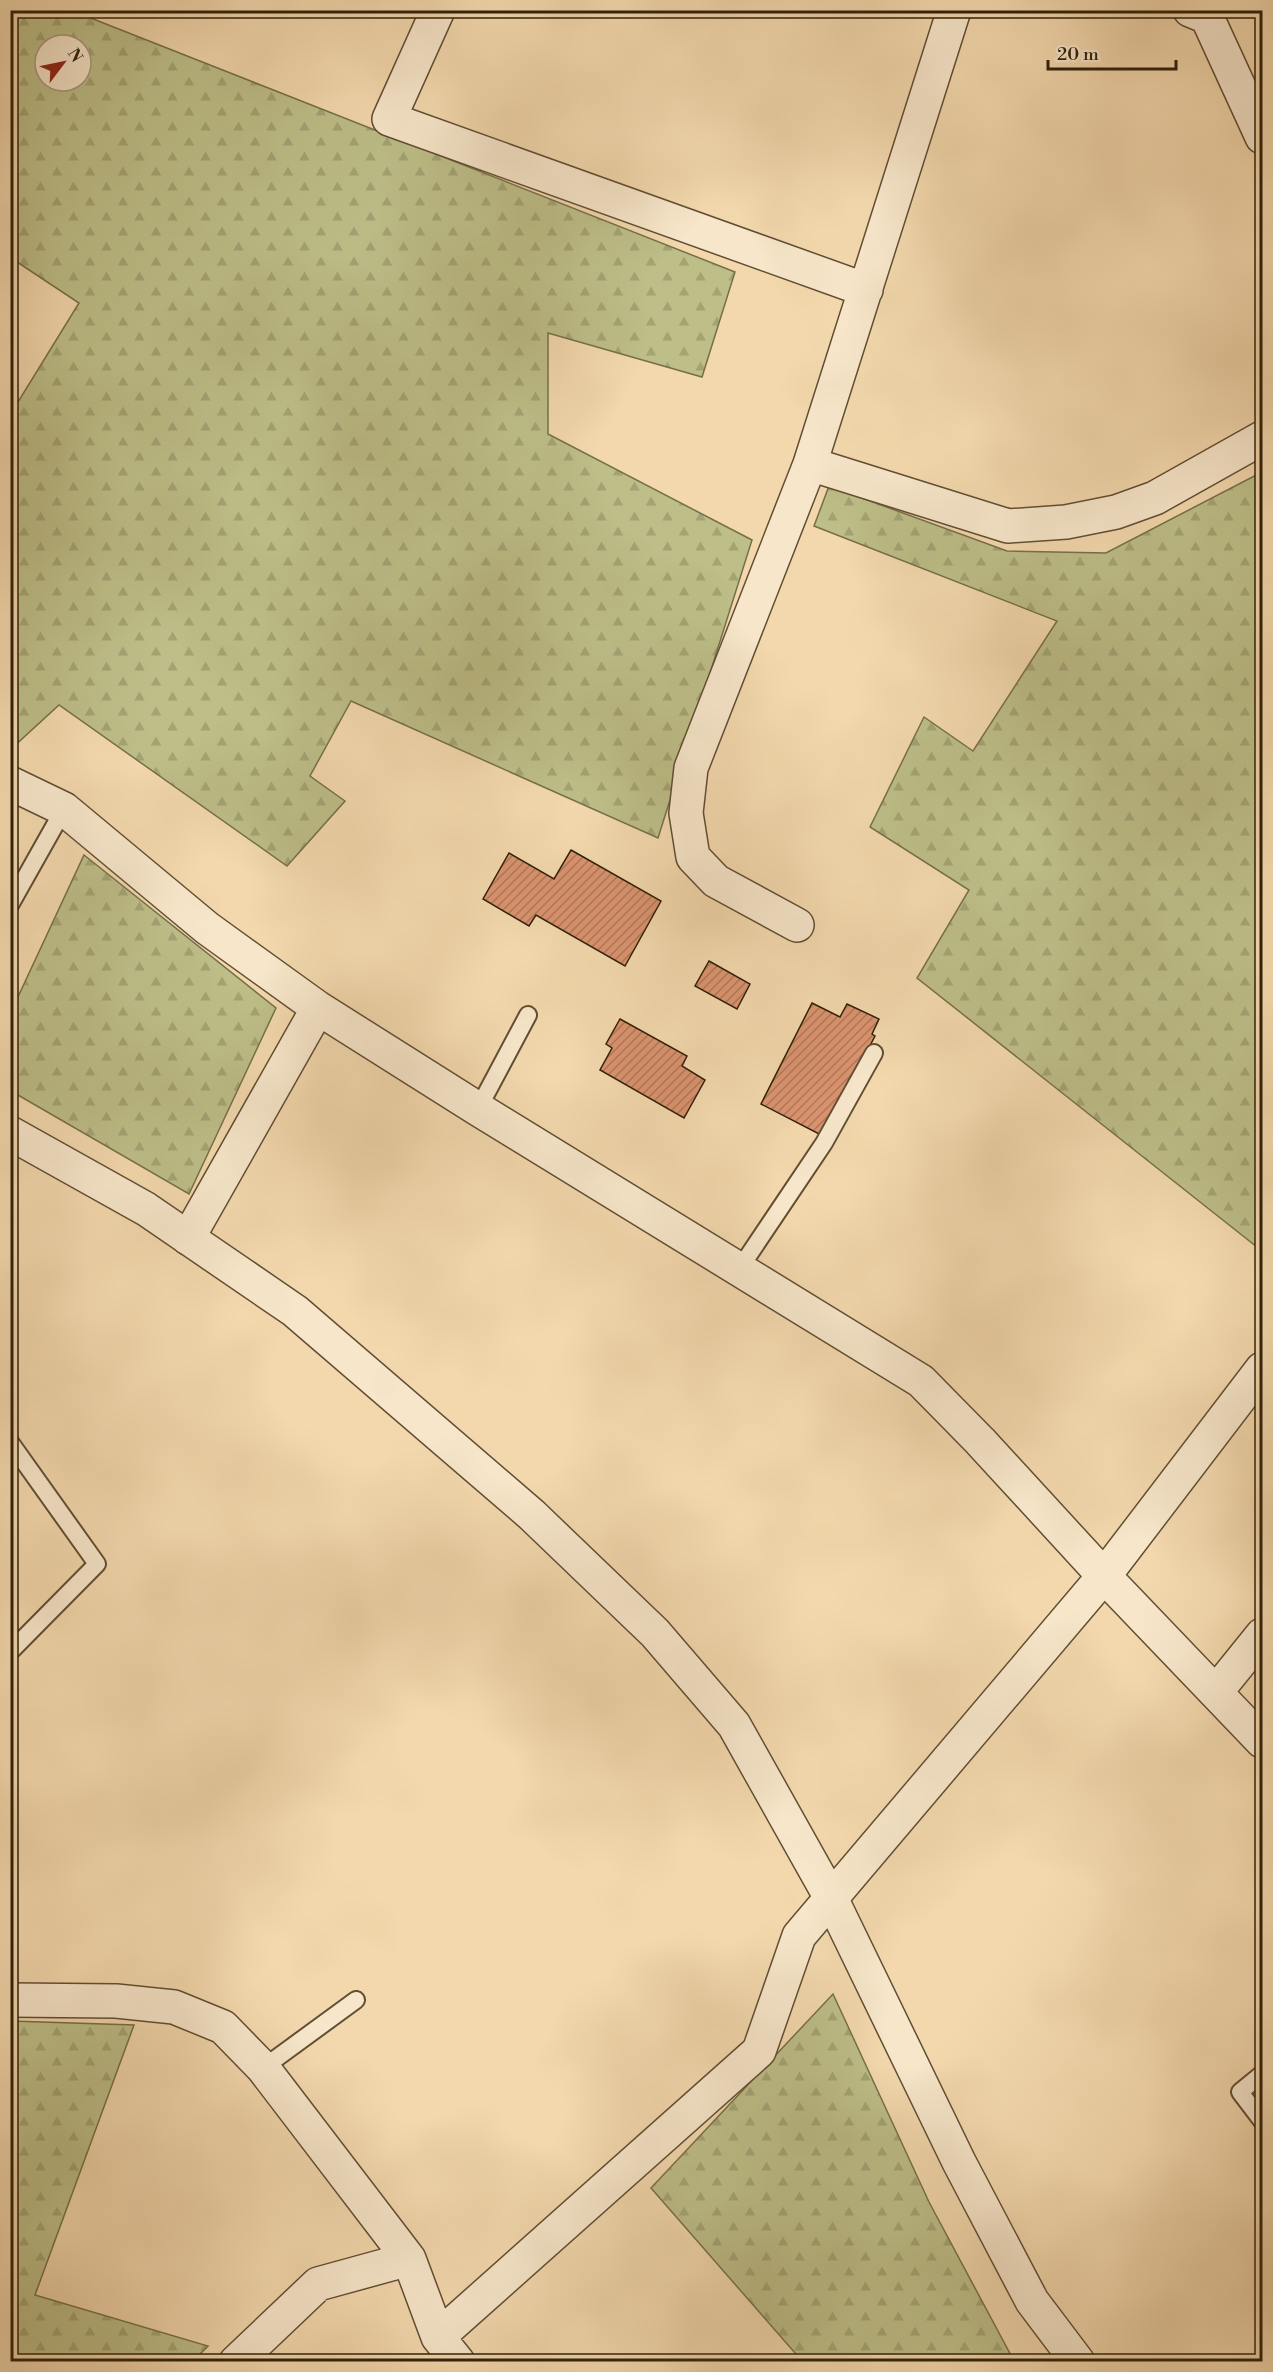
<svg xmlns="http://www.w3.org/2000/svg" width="1273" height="2372" font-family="'Libre Bodoni',serif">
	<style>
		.forest { fill: url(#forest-firs); stroke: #766f49; stroke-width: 1.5; fill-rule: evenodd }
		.building { fill: url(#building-hatch); stroke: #30200a; stroke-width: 1.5 }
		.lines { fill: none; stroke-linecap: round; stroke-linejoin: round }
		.service-casing { stroke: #614e33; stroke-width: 20 }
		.minor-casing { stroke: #614e33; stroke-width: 36 }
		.tertiary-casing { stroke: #614e33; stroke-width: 36 }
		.service { stroke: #f7e6ca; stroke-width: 16 }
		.minor { stroke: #f7e6ca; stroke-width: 33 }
		.tertiary { stroke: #f7e6ca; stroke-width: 33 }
	</style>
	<defs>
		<pattern id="forest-firs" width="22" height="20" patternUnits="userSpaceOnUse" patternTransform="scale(1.5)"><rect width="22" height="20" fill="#bdbe88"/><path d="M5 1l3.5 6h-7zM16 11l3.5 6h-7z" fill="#a3a374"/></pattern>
		<pattern id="building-hatch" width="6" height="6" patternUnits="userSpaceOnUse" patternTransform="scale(1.5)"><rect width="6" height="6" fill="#da936f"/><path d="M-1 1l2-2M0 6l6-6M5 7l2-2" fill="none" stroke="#b17859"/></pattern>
	</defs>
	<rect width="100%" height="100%" fill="#f3d8ad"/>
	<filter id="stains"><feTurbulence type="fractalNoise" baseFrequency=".00333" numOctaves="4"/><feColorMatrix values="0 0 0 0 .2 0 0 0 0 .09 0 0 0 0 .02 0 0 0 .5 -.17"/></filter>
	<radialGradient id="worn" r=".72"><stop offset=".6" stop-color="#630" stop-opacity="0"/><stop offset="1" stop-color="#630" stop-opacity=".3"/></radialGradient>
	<!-- forest -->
	<path class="forest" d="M 11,11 L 73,11 L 735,272 L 702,377 L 548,333 L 548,434 L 752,540 L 658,838 L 351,701 L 310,776 L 345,801 L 287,866 L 59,705 L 11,749 L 10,415 L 79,303 L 11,258 ZM 45,45 L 81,45 L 81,81 L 45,81 Z
		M 1262,472 L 1262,1251 L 917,978 L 969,890 L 870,827 L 924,717 L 973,751 L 1057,621 L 814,526 L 829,486 L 1007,551 L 1106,553 Z
		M 84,855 L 276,1008 L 189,1194 L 11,1091 L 11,1012 Z
		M 833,1994 L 929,2202 L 1014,2361 L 802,2361 L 651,2188 Z
		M 11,2021 L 134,2025 L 35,2295 L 208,2346 L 193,2361 L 11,2361 Z"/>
	<!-- building -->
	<path class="building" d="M 571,850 L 661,901 L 625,966 L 536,915 L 529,926 L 483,899 L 509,853 L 554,879 Z
		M 709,961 L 750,984 L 737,1009 L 695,986 Z
		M 812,1003 L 840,1017 L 847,1004 L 879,1019 L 872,1034 L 875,1036 L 823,1136 L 761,1104 Z
		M 620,1019 L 687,1056 L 682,1066 L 705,1080 L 684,1118 L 600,1070 L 612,1048 L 606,1044 Z"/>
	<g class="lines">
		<defs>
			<path id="service" d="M 10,905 L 64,809
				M 478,1109 L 528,1015
				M 740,1268 L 824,1143 L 874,1053
				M 10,1442 L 97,1564 L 10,1652
				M 263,2068 L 356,2000
				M 1262,2074 L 1240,2092 L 1262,2121"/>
			<path id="minor" d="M 438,10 L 389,119 L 866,290
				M 1190,10 L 1207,17 L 1262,137
				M 810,464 L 1008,526 L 1066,522 L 1116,512 L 1155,498 L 1262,438
				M 10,783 L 64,809 L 207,928 L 318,1008 L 478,1109 L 921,1381 L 980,1441 L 1104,1576 L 1262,1741
				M 797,925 L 716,881 L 693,857 L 686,813 L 691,768 L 810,464 L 954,10
				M 188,1238 L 318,1008
				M 1216,1692 L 1262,1635
				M 10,2000 L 116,2001 L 174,2007 L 223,2027 L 263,2068 L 409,2259 L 438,2337 L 458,2362
				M 438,2337 L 759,2051 L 799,1936 L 1104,1576 L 1262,1369
				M 236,2362 L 318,2284 L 409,2259"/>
			<path id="tertiary" d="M 10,1133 L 146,1209 L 295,1311 L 532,1515 L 655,1633 L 734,1725 L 831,1898 L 959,2162 L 1032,2301 L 1078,2362"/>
		</defs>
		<!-- service casing -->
		<use href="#service" class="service-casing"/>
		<!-- minor casing -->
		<use href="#minor" class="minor-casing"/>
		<!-- tertiary casing -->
		<use href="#tertiary" class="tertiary-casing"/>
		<!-- service -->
		<use href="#service" class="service"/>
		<!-- minor -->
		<use href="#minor" class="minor"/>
		<!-- tertiary -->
		<use href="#tertiary" class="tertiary"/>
	</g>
	<!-- margin -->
	<rect width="1273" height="2372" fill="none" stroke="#f3d8ad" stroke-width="36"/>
	<rect x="12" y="12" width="1249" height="2348" fill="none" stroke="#30200a" stroke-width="3"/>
	<rect x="18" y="18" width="1237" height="2336" fill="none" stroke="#30200a" stroke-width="1.5"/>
	<!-- north arrow -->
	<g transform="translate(63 63) rotate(58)"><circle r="28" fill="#f7e6ca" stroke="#a7977d" stroke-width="1.5"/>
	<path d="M0-4.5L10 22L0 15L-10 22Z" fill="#8f2418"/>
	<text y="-9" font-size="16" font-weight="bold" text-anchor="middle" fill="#30200a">N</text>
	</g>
	<!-- scale -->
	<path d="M1048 60v9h128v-9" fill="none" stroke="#30200a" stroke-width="3"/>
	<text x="1057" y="60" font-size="18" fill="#30200a" stroke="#f7e6ca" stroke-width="4.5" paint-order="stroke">20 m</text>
	<rect width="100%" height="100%" filter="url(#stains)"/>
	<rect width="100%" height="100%" fill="url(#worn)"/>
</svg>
